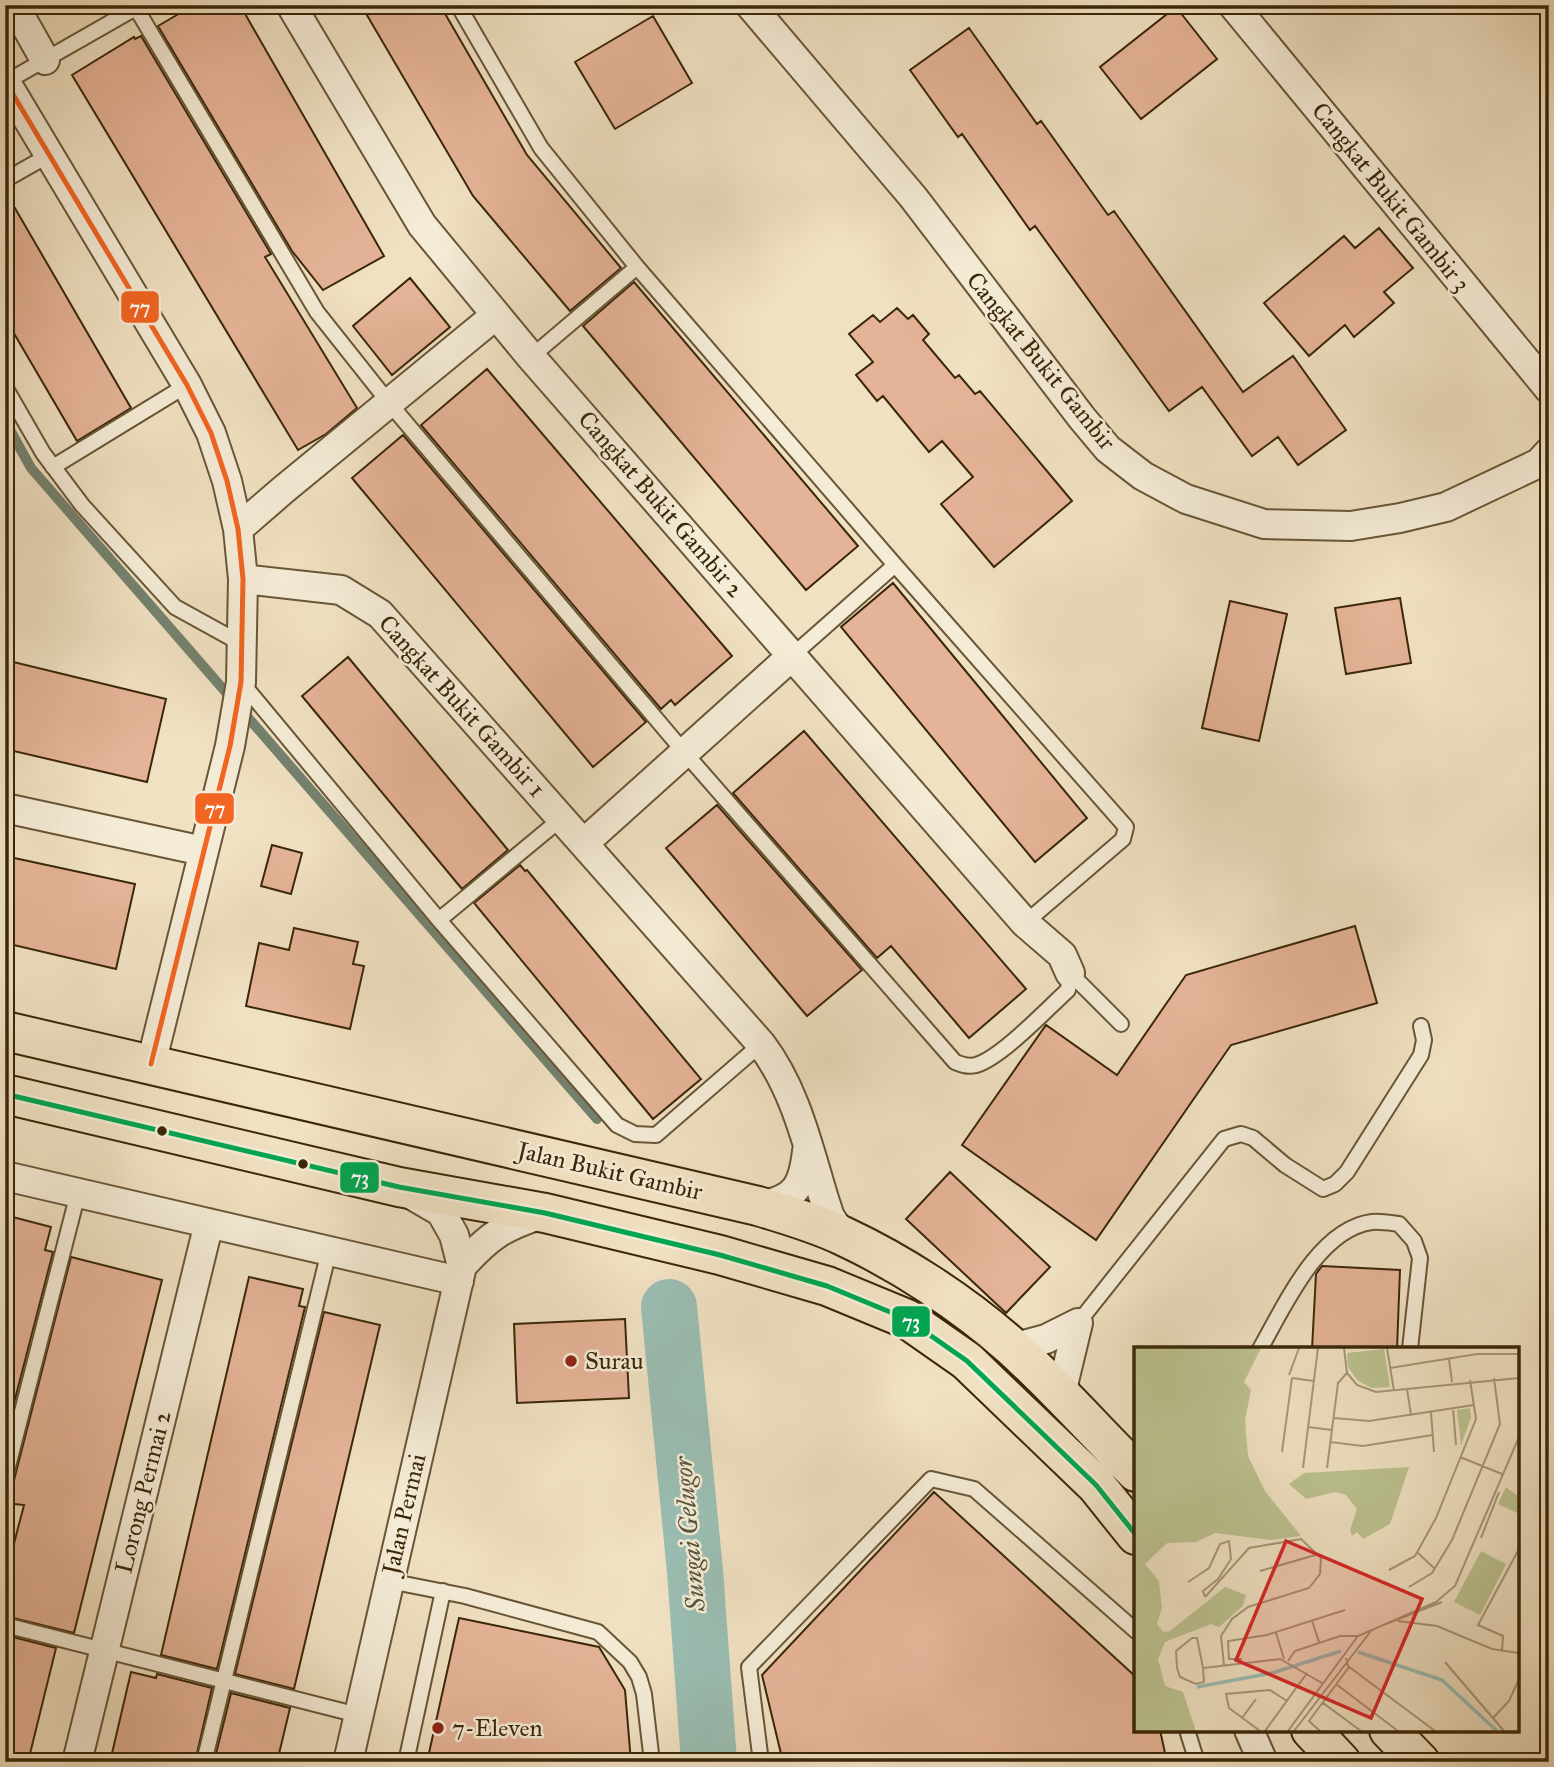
<svg xmlns="http://www.w3.org/2000/svg" width="1554" height="1767" font-family="'IM FELL Great Primer',serif">
	<style>
		.lines { fill: none; stroke-linecap: round; stroke-linejoin: round }
		.stream { stroke: #74826f; stroke-width: 10 }
		.river { stroke: #9abeb3; stroke-width: 56 }
		.building { fill: #e5b397; stroke: #3a2708; stroke-width: 2 }
		.service-casing { stroke: #685636; stroke-width: 18 }
		.minor-casing { stroke: #685636; stroke-width: 32 }
		.primary-casing { stroke: #3a2708; stroke-width: 42 }
		.service { stroke: #f5ecd7; stroke-width: 14 }
		.minor { stroke: #f5ecd7; stroke-width: 28 }
		.primary { stroke: #f0e1c2; stroke-width: 38 }
		.bus-1-casing { stroke: #f5ecd7; stroke-width: 10 }
		.bus-2-casing { stroke: #f5ecd7; stroke-width: 10 }
		.bus-1 { stroke: #00a651; stroke-width: 5 }
		.bus-2 { stroke: #f26522; stroke-width: 5 }
		.bus-dot { fill: #3a2708; stroke: #f5ecd7; stroke-width: 2.5 }
		.poi-dot { fill: #8f2418; stroke: #f5ecd7; stroke-width: 2.5 }
		.labels { text-anchor: middle; dominant-baseline: central; stroke-width: 5; stroke-linejoin: round; paint-order: stroke }
		.street-label { font-size: 24px; fill: #3a2708; stroke: #f5ecd7 }
		.poi-label { font-size: 24px; fill: #3a2708; stroke: #f5ecd7; text-anchor: start }
		.water-label { font-size: 26px; font-style: italic; fill: #57543b; stroke: #f5ecd7 }
		.inset-river { fill: none; stroke: #9abeb3; stroke-width: 3.5 }
		.inset-road { fill: none; stroke: #a79778; stroke-width: 2 }
		.view { fill: #d62828; fill-opacity: 0.15; stroke: #d62828; stroke-width: 3.5 }
		.inset-edge { fill: none; stroke: #3a2708; stroke-width: 3.5 }
		.line-badge { stroke: #f5ecd7; stroke-width: 2.5 }
		.badge-label { font-size: 19px; text-anchor: middle; font-weight: bold; fill: #fff }
	</style>
	<rect width="100%" height="100%" fill="#f0e1c2"/>
	<filter id="stains"><feTurbulence type="fractalNoise" baseFrequency=".00286" numOctaves="4"/><feColorMatrix values="0 0 0 0 .2 0 0 0 0 .09 0 0 0 0 .02 0 0 0 .5 -.17"/></filter>
	<radialGradient id="worn" r=".72"><stop offset=".6" stop-color="#630" stop-opacity="0"/><stop offset="1" stop-color="#630" stop-opacity=".3"/></radialGradient>
	<g class="lines">
		<!-- stream -->
		<path class="stream" d="M 5,421 L 31,468 L 597,1119"/>
		<!-- river -->
		<path class="river" d="M 669,1307 L 695,1571 L 709,1762"/>
	</g>
	<!-- building -->
	<path class="building" d="M 194,5 L 240,5 L 384,256 L 323,290 L 292,251 L 158,26 Z
		M 361,5 L 440,5 L 527,155 L 621,268 L 570,311 L 473,196 Z
		M 1176,7 L 1217,59 L 1141,119 L 1100,67 Z
		M 653,16 L 692,83 L 615,129 L 575,62 Z
		M 969,28 L 1037,124 L 1041,121 L 1108,215 L 1114,211 L 1243,392 L 1293,356 L 1346,430 L 1298,465 L 1278,437 L 1252,456 L 1202,387 L 1169,411 L 1035,226 L 1030,230 L 962,134 L 958,137 L 910,70 Z
		M 141,36 L 271,254 L 265,257 L 357,408 L 326,434 L 298,450 L 72,75 L 134,37 L 135,39 Z
		M 5,191 L 131,408 L 77,441 L 5,318 Z
		M 1379,228 L 1413,268 L 1384,292 L 1394,303 L 1354,337 L 1345,325 L 1309,356 L 1264,303 L 1344,236 L 1355,248 Z
		M 410,278 L 450,327 L 392,375 L 353,326 Z
		M 634,282 L 858,546 L 806,590 L 583,326 Z
		M 897,308 L 908,319 L 913,315 L 929,334 L 923,340 L 955,378 L 959,375 L 975,394 L 980,391 L 1072,501 L 994,567 L 941,504 L 973,477 L 942,441 L 929,452 L 883,396 L 877,401 L 856,375 L 873,362 L 849,334 L 873,315 L 880,322 Z
		M 487,369 L 732,656 L 675,705 L 671,700 L 661,709 L 421,425 Z
		M 403,435 L 646,722 L 593,767 L 352,478 Z
		M 893,583 L 1087,818 L 1035,862 L 841,627 Z
		M 1400,598 L 1411,663 L 1346,674 L 1335,608 Z
		M 1230,601 L 1287,614 L 1259,741 L 1202,728 Z
		M 348,657 L 508,850 L 462,889 L 302,696 Z
		M 5,660 L 166,699 L 147,782 L 5,749 Z
		M 804,731 L 1026,989 L 969,1038 L 891,946 L 877,958 L 733,793 Z
		M 717,805 L 862,970 L 807,1016 L 666,848 Z
		M 272,845 L 302,853 L 291,894 L 261,886 Z
		M 5,856 L 135,884 L 116,969 L 5,943 Z
		M 520,865 L 525,871 L 527,870 L 701,1079 L 653,1119 L 474,903 Z
		M 1355,926 L 1377,1003 L 1231,1045 L 1096,1240 L 962,1145 L 1046,1025 L 1117,1075 L 1186,975 Z
		M 294,928 L 358,942 L 353,964 L 364,966 L 350,1029 L 246,1006 L 259,943 L 289,950 Z
		M 950,1172 L 1050,1267 L 1006,1313 L 906,1219 Z
		M 5,1215 L 51,1227 L 45,1250 L 53,1252 L 5,1438 Z
		M 71,1257 L 162,1280 L 74,1633 L 5,1616 L 5,1578 L 24,1505 L 5,1503 L 5,1487 L 11,1485 L 14,1480 Z
		M 1322,1266 L 1400,1270 L 1397,1349 L 1312,1349 L 1316,1274 Z
		M 249,1277 L 303,1289 L 299,1306 L 305,1307 L 217,1669 L 161,1655 Z
		M 324,1312 L 380,1325 L 294,1689 L 235,1674 Z
		M 625,1319 L 629,1398 L 517,1403 L 514,1324 Z
		M 934,1492 L 1136,1677 L 1136,1730 L 1160,1730 L 1167,1762 L 783,1762 L 762,1675 Z
		M 459,1618 L 599,1647 L 625,1690 L 631,1762 L 427,1762 Z
		M 5,1635 L 56,1648 L 28,1762 L 5,1762 Z
		M 131,1672 L 156,1678 L 157,1674 L 212,1688 L 195,1762 L 110,1762 Z
		M 231,1693 L 290,1708 L 277,1762 L 214,1762 Z"/>
	<g class="lines">
		<defs>
			<path id="service" d="M 458,5 L 541,148 L 637,267 L 895,565 L 1126,827 L 1123,839 L 1025,923
				M 136,8 L 317,312 L 390,404 L 685,753 L 955,1062 C 962,1065 968,1067 976,1065 C 1001,1058 1047,1009 1068,990 L 1070,973
				M 6,82 L 141,5
				M 5,180 L 49,155
				M 531,357 L 637,267
				M 5,387 L 43,453 L 82,505 L 175,607 L 242,644
				M 53,467 L 187,385
				M 793,655 L 895,565
				M 242,683 L 439,920 L 617,1125 L 635,1134 L 656,1135 L 761,1044
				M 439,920 L 562,818
				M 1070,973 L 1121,1024
				M 1078,1323 L 1224,1139 L 1241,1134 L 1253,1138 L 1285,1165 L 1323,1189 L 1335,1184 L 1347,1172 L 1421,1055 L 1424,1040 L 1421,1026
				M 1260,1349 C 1284,1307 1318,1229 1372,1222 C 1380,1221 1391,1223 1399,1224 L 1414,1241 L 1420,1258 L 1410,1349
				M 5,1478 L 78,1193
				M 389,1581 L 465,1596 L 598,1632 L 630,1662 L 639,1677 L 644,1694 L 652,1762
				M 5,1625 L 358,1715
				M 1187,1730 L 1197,1762
				M 204,1762 L 329,1251
				M 406,1762 L 443,1591
				M 761,1762 L 749,1667 L 931,1479 L 974,1489 L 1136,1631"/>
			<path id="minor" d="M 14,5 L 45,60
				M 291,5 L 422,225 L 531,357 L 1025,923 L 1062,955 L 1070,973
				M 750,5 L 913,197 L 1082,418 L 1108,449 L 1143,476 L 1186,499 L 1264,524 L 1351,526 L 1400,518 L 1446,507 L 1539,463 L 1549,452
				M 1233,5 L 1549,389
				M 5,81 L 187,385 L 211,433 L 227,481 L 238,529 L 243,579 L 241,682 L 230,746 L 151,1064
				M 238,529 L 283,490 L 496,315
				M 243,579 L 341,590 L 380,614 L 761,1044 C 796,1090 808,1147 825,1202 L 830,1217 L 843,1236
				M 5,808 L 203,851
				M 584,843 L 793,655
				M 5,1176 L 459,1281
				M 758,1206 C 795,1200 803,1187 807,1151
				M 462,1266 C 490,1235 503,1227 542,1214
				M 1012,1348 L 1046,1339 L 1078,1323
				M 1064,1400 L 1064,1381 L 1078,1323
				M 1249,1730 L 1263,1762
				M 77,1762 L 209,1223
				M 348,1762 L 462,1266 L 454,1235 L 441,1212 L 410,1194"/>
			<path id="primary" d="M 5,1031 L 758,1206 C 787,1215 816,1223 843,1236 C 901,1263 964,1304 1012,1347 C 1055,1386 1095,1431 1136,1472
				M 5,1094 L 399,1187 L 545,1213 L 720,1255 L 827,1286 L 907,1319 L 967,1361 L 1096,1485 L 1136,1535
				M 1311,1730 L 1341,1762
				M 1389,1730 L 1420,1762"/>
		</defs>
		<!-- service casing -->
		<use href="#service" class="service-casing"/>
		<!-- minor casing -->
		<use href="#minor" class="minor-casing"/>
		<!-- primary casing -->
		<use href="#primary" class="primary-casing"/>
		<!-- service -->
		<use href="#service" class="service"/>
		<!-- minor -->
		<use href="#minor" class="minor"/>
		<!-- primary -->
		<use href="#primary" class="primary"/>
		<defs>
			<path id="bus-1" d="M 5,1094 L 399,1187 L 545,1213 L 720,1255 L 827,1286 L 907,1319 L 967,1361 L 1096,1485 L 1136,1535"/>
			<path id="bus-2" d="M 5,81 L 187,385 L 211,433 L 227,481 L 238,529 L 243,579 L 241,682 L 230,746 L 151,1064"/>
		</defs>
		<!-- bus-1 casing -->
		<use href="#bus-1" class="bus-1-casing"/>
		<!-- bus-2 casing -->
		<use href="#bus-2" class="bus-2-casing"/>
		<!-- bus-1 -->
		<use href="#bus-1" class="bus-1"/>
		<!-- bus-2 -->
		<use href="#bus-2" class="bus-2"/>
	</g>
	<!-- markers -->
	<g class="bus-dot">
		<circle cx="162" cy="1131" r="6"/>
		<circle cx="303" cy="1164" r="6"/>
	</g>
	<g class="poi-dot">
		<circle cx="571" cy="1361" r="7"/>
		<circle cx="438" cy="1728" r="7"/>
	</g>
	<g class="labels">
		<!-- street labels -->
		<g class="street-label">
			<text transform="translate(1391 197) rotate(51)">Cangkat Bukit Gambir 3</text>
			<text transform="translate(1041 361) rotate(51)">Cangkat Bukit Gambir</text>
			<text transform="translate(661 504) rotate(49)">Cangkat Bukit Gambir 2</text>
			<text transform="translate(462 706) rotate(48)">Cangkat Bukit Gambir 1</text>
			<text transform="translate(610 1171) rotate(13)">Jalan Bukit Gambir</text>
			<text transform="translate(143 1492) rotate(-76)">Lorong Permai 2</text>
			<text transform="translate(404 1514) rotate(-77)">Jalan Permai</text>
		</g>
		<!-- poi labels -->
		<g class="poi-label">
			<text x="585" y="1361">Surau</text>
			<text x="452" y="1728">7-Eleven</text>
		</g>
		<!-- water labels -->
		<g class="water-label">
			<text transform="translate(689 1534) rotate(-95)">Sungai Gelugor</text>
		</g>
	</g>
	<!-- overview -->
	<g transform="translate(1134 1347)">
		<rect width="385" height="385" fill="#f0e1c2"/>
		<path d="M 0,1 L 127,1 L 110,35 L 117,43 L 111,73 L 114,109 L 131,144 L 167,189 L 137,193 L 81,186 L 62,195 L 33,196 L 11,217 L 25,234 L 28,261 L 23,277 L 29,285 L 36,284 L 91,240 L 112,248 L 109,259 L 85,280 L 77,277 L 31,295 L 24,312 L 31,339 L 49,345 L 62,384 L 0,384 ZM 250,2 L 256,40 L 238,41 L 224,34 L 214,20 L 213,6 ZM 336,61 L 337,71 L 327,98 L 323,63 ZM 275,120 L 256,177 L 229,192 L 223,185 L 218,189 L 216,183 L 223,162 L 212,148 L 201,145 L 172,152 L 155,137 L 170,126 ZM 372,140 L 385,150 L 385,167 L 364,157 ZM 347,204 L 372,217 L 346,268 L 320,255 Z" fill="#bcc291"/>
		<path class="inset-river" d="M 224,305 L 308,333 L 363,384M 63,340 L 138,326 L 207,304"/>
		<path class="inset-road" d="M 210,1 L 213,26 L 223,38 L 242,45 L 385,31M 253,1 L 260,44M 315,12 L 318,35M 256,21 L 343,7 L 385,7M 155,28 L 165,1M 158,31 L 180,34M 273,42 L 277,68M 319,61 L 322,98M 297,65 L 300,105M 200,71 L 235,74 L 340,58M 174,80 L 198,83M 196,95 L 229,99 L 299,88M 148,105 L 158,31M 326,110 L 368,127M 169,121 L 184,1M 193,121 L 204,36 L 213,26M 347,191 L 365,145M 284,206 L 301,222M 255,223 L 281,209 L 302,171 L 342,72 L 336,33M 126,224 L 185,207M 54,235 L 75,221 L 86,197 L 95,194 L 97,212 L 84,232 L 69,244 L 71,250M 275,240 L 298,226 L 318,193 L 366,77 L 360,31M 71,250 L 115,201 L 167,192 L 187,211 L 186,227 L 175,241 L 114,260 L 98,272 L 87,289 L 90,318M 178,274 L 185,295M 264,274 L 303,279 L 358,302 L 385,306M 252,277 L 308,255M 142,286 L 150,312M 58,291 L 63,291 L 69,321 L 70,335 L 62,337 L 46,330 L 43,321 L 42,304 ZM 368,304 L 369,289 L 344,278 L 385,202M 212,311 L 214,319 L 301,384M 108,312 L 95,312 L 94,294 L 133,288 L 211,263M 154,314 L 161,304 L 206,289 L 224,289M 311,315 L 370,384M 69,321 L 146,312 L 188,336M 202,337 L 264,384M 189,356 L 227,384M 108,371 L 122,352M 359,371 L 375,354 L 385,332M 126,384 L 95,361 L 92,347 L 136,343 L 153,354M 131,384 L 173,326M 154,384 L 224,289 L 302,255 L 321,239 L 385,90M 160,384 L 237,284M 186,384 L 175,374 L 215,320"/>
		<path class="view" d="M 152,194 L 288,252 L 237,371 L 102,313 Z"/>
		<rect width="385" height="385" class="inset-edge"/>
	</g>
	<g class="line-badge">
		<rect x="120" y="290" width="40" height="34" rx="7" fill="#f26522"/>
		<rect x="194" y="792" width="41" height="33" rx="7" fill="#f26522"/>
		<rect x="339" y="1161" width="41" height="33" rx="7" fill="#00a651"/>
		<rect x="891" y="1305" width="40" height="33" rx="7" fill="#00a651"/>
	</g>
	<g class="badge-label">
		<text x="140" y="314">77</text>
		<text x="215" y="815">77</text>
		<text x="360" y="1184">73</text>
		<text x="911" y="1328">73</text>
	</g>
	<!-- margin -->
	<rect width="1554" height="1767" fill="none" stroke="#f0e1c2" stroke-width="28"/>
	<rect x="7" y="7" width="1540" height="1753" fill="none" stroke="#3a2708" stroke-width="3.5"/>
	<rect x="14" y="14" width="1526" height="1739" fill="none" stroke="#3a2708" stroke-width="2"/>
	<rect width="100%" height="100%" filter="url(#stains)"/>
	<rect width="100%" height="100%" fill="url(#worn)"/>
</svg>
